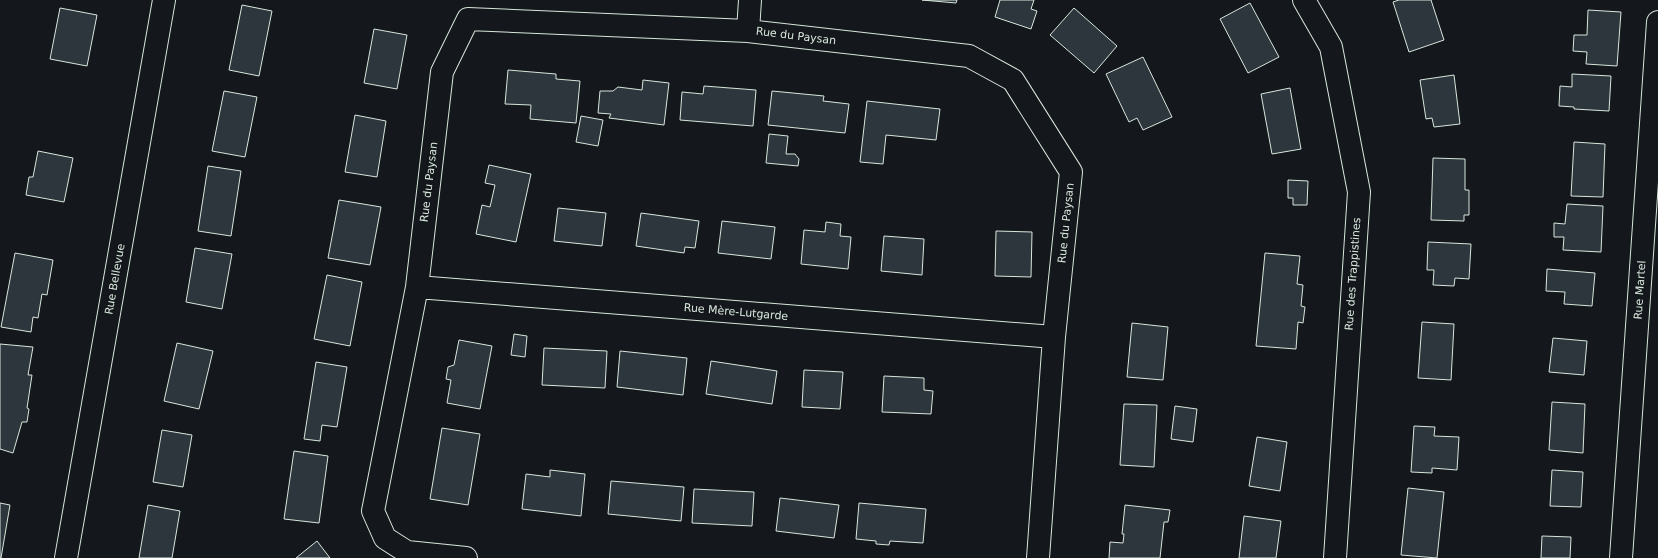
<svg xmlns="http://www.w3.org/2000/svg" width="1658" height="558" font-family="'DejaVu Sans',sans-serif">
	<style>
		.building { fill: #2c363c; stroke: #d8e6dc }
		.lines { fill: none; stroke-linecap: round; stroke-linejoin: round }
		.minor-casing { stroke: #d8e6dc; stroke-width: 24 }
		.minor { stroke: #14181c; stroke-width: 22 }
		.labels { text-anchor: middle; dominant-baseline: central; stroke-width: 3; stroke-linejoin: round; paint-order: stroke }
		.street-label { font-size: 11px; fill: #d8e6dc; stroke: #14181c }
	</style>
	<rect width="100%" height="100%" fill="#14181c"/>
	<!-- building -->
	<path class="building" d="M 922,0 L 957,0 L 956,3 Z
		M 1000,0 L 1034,0 L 1031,9 L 1037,11 L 1031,29 L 995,17 Z
		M 1399,0 L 1431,0 L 1444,40 L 1409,52 L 1393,2 Z
		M 1250,3 L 1279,57 L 1248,73 L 1220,19 Z
		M 242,5 L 272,11 L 259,76 L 229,70 Z
		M 60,8 L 97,15 L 87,66 L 50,59 Z
		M 1074,8 L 1117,46 L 1094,73 L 1050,35 Z
		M 1588,10 L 1621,12 L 1617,66 L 1586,64 L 1587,52 L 1573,51 L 1574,35 L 1587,35 Z
		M 374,29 L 407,35 L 397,89 L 364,83 Z
		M 1143,57 L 1172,117 L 1143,130 L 1137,118 L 1129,122 L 1106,74 Z
		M 508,70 L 556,74 L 556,79 L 580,81 L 576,123 L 530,119 L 531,105 L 505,104 Z
		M 1572,74 L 1611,76 L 1609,111 L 1574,109 L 1574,107 L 1559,106 L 1560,86 L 1572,87 Z
		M 1454,75 L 1460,124 L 1434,127 L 1432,118 L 1426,119 L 1420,80 Z
		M 643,80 L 669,83 L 664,125 L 609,118 L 611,114 L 598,113 L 600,91 L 613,91 L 618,87 L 642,90 Z
		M 704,86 L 756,90 L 753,126 L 680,120 L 682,92 L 703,94 Z
		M 1290,88 L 1301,149 L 1272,154 L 1261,94 Z
		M 224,91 L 257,97 L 245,157 L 212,151 Z
		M 772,91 L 824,96 L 823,101 L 849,104 L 845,133 L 768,125 Z
		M 867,101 L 940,109 L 936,140 L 886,135 L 883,164 L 860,162 Z
		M 355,115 L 386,121 L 377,177 L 345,172 Z
		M 581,116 L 603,120 L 598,146 L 576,142 Z
		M 769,134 L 788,136 L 786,154 L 795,154 L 799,159 L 798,166 L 766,163 Z
		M 1574,142 L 1605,144 L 1603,197 L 1571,196 Z
		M 38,151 L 73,158 L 64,202 L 26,195 L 29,177 L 33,177 Z
		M 1433,158 L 1465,159 L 1465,190 L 1469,190 L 1469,215 L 1464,215 L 1464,221 L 1431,220 Z
		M 489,165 L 531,174 L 516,242 L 476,234 L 482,205 L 490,207 L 495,185 L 485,183 Z
		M 208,166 L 241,171 L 231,236 L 198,231 Z
		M 1288,180 L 1308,181 L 1307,205 L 1293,205 L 1293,198 L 1288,198 Z
		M 339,200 L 381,207 L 370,265 L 328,258 Z
		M 1567,204 L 1603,206 L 1601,252 L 1563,250 L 1564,237 L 1554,237 L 1554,223 L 1565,224 Z
		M 558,208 L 606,213 L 602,246 L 554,241 Z
		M 641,213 L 699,221 L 695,248 L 685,247 L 684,253 L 636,246 Z
		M 722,221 L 775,227 L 771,259 L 718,253 Z
		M 826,222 L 841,224 L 840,236 L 851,237 L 848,269 L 801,264 L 804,230 L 825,232 Z
		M 996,231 L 1032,232 L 1031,277 L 995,276 Z
		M 884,236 L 924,239 L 922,275 L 881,271 Z
		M 1428,242 L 1471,244 L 1469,279 L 1455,278 L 1454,286 L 1433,285 L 1434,270 L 1427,270 Z
		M 195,248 L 232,254 L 222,309 L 186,302 Z
		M 15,253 L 53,260 L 47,295 L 42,294 L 38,318 L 33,317 L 31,332 L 1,327 Z
		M 1265,253 L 1300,256 L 1297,284 L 1303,285 L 1301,306 L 1305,307 L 1303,323 L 1298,322 L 1296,349 L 1256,346 Z
		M 1547,269 L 1595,273 L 1592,306 L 1564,304 L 1565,292 L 1546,291 Z
		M 327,275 L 362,282 L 350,346 L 314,339 Z
		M 1422,322 L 1454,324 L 1451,380 L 1418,378 Z
		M 1132,323 L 1168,327 L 1163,380 L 1127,377 Z
		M 514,334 L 527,336 L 525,357 L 511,355 Z
		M 1553,338 L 1587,341 L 1584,375 L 1549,372 Z
		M 459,340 L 492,346 L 480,409 L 447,403 L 451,380 L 446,379 L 448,367 L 454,365 Z
		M 177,343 L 213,351 L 199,409 L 164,401 Z
		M 0,344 L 33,347 L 28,375 L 32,375 L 27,408 L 29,409 L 27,422 L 22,422 L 13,453 L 0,449 Z
		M 544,348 L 607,351 L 605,388 L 542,385 Z
		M 620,351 L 687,358 L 683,395 L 617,387 Z
		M 711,361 L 777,371 L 772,404 L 706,394 Z
		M 316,362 L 347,367 L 337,427 L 322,425 L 320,441 L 304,439 Z
		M 804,370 L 843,372 L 840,409 L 802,407 Z
		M 884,376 L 924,378 L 924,390 L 933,391 L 931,414 L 882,412 Z
		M 1552,402 L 1585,404 L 1583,453 L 1549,450 Z
		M 1124,404 L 1157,405 L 1154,467 L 1120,465 Z
		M 1175,406 L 1197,409 L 1193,442 L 1171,439 Z
		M 1414,426 L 1435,427 L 1434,436 L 1459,437 L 1457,470 L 1432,468 L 1432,473 L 1411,472 Z
		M 442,428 L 480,434 L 468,505 L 430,499 Z
		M 162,430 L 192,435 L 183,487 L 153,482 Z
		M 1257,437 L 1287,442 L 1280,491 L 1249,486 Z
		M 294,451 L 328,456 L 319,523 L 284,519 Z
		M 550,470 L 585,474 L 581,516 L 522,509 L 526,474 L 550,477 Z
		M 1552,470 L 1583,472 L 1581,507 L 1550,506 Z
		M 611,481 L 684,487 L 681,521 L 608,514 Z
		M 1408,488 L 1444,492 L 1437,558 L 1401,555 Z
		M 694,489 L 754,492 L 752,526 L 692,523 Z
		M 780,498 L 839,505 L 834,538 L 776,531 Z
		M 0,503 L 10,505 L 1,558 L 0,558 Z
		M 859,503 L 926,509 L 923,543 L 890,541 L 889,545 L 876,544 L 876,541 L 856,539 Z
		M 148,505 L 180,511 L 172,558 L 139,558 Z
		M 1125,505 L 1170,510 L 1168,522 L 1164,522 L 1160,558 L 1109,558 L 1110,542 L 1123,543 L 1124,534 L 1122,534 Z
		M 1244,516 L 1281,521 L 1276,558 L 1239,558 Z
		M 1542,536 L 1571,537 L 1570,558 L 1541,558 Z
		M 317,541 L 330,558 L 296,558 Z"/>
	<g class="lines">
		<defs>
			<path id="minor" d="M 1304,0 L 1331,47 L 1359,192 L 1335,558
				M 748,31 L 969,56 L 1013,80 L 1071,172 L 1054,337 L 1038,558
				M 417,287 L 1054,337
				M 66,558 L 164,0
				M 466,558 L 407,552 L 385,538 L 373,511 L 417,287 L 442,72 L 468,19 L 748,31 L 750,0
				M 1621,558 L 1658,22"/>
		</defs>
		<!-- minor casing -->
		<use href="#minor" class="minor-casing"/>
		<!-- minor -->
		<use href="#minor" class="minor"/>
	</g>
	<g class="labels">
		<!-- street labels -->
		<g class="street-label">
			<text transform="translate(796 36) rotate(7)">Rue du Paysan</text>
			<text transform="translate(429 182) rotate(-83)">Rue du Paysan</text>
			<text transform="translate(1066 223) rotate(-84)">Rue du Paysan</text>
			<text transform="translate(1353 274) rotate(-86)">Rue des Trappistines</text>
			<text transform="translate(115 279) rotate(-80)">Rue Bellevue</text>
			<text transform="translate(1640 290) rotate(-86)">Rue Martel</text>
			<text transform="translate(736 312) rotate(5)">Rue Mère-Lutgarde</text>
		</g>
	</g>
</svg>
